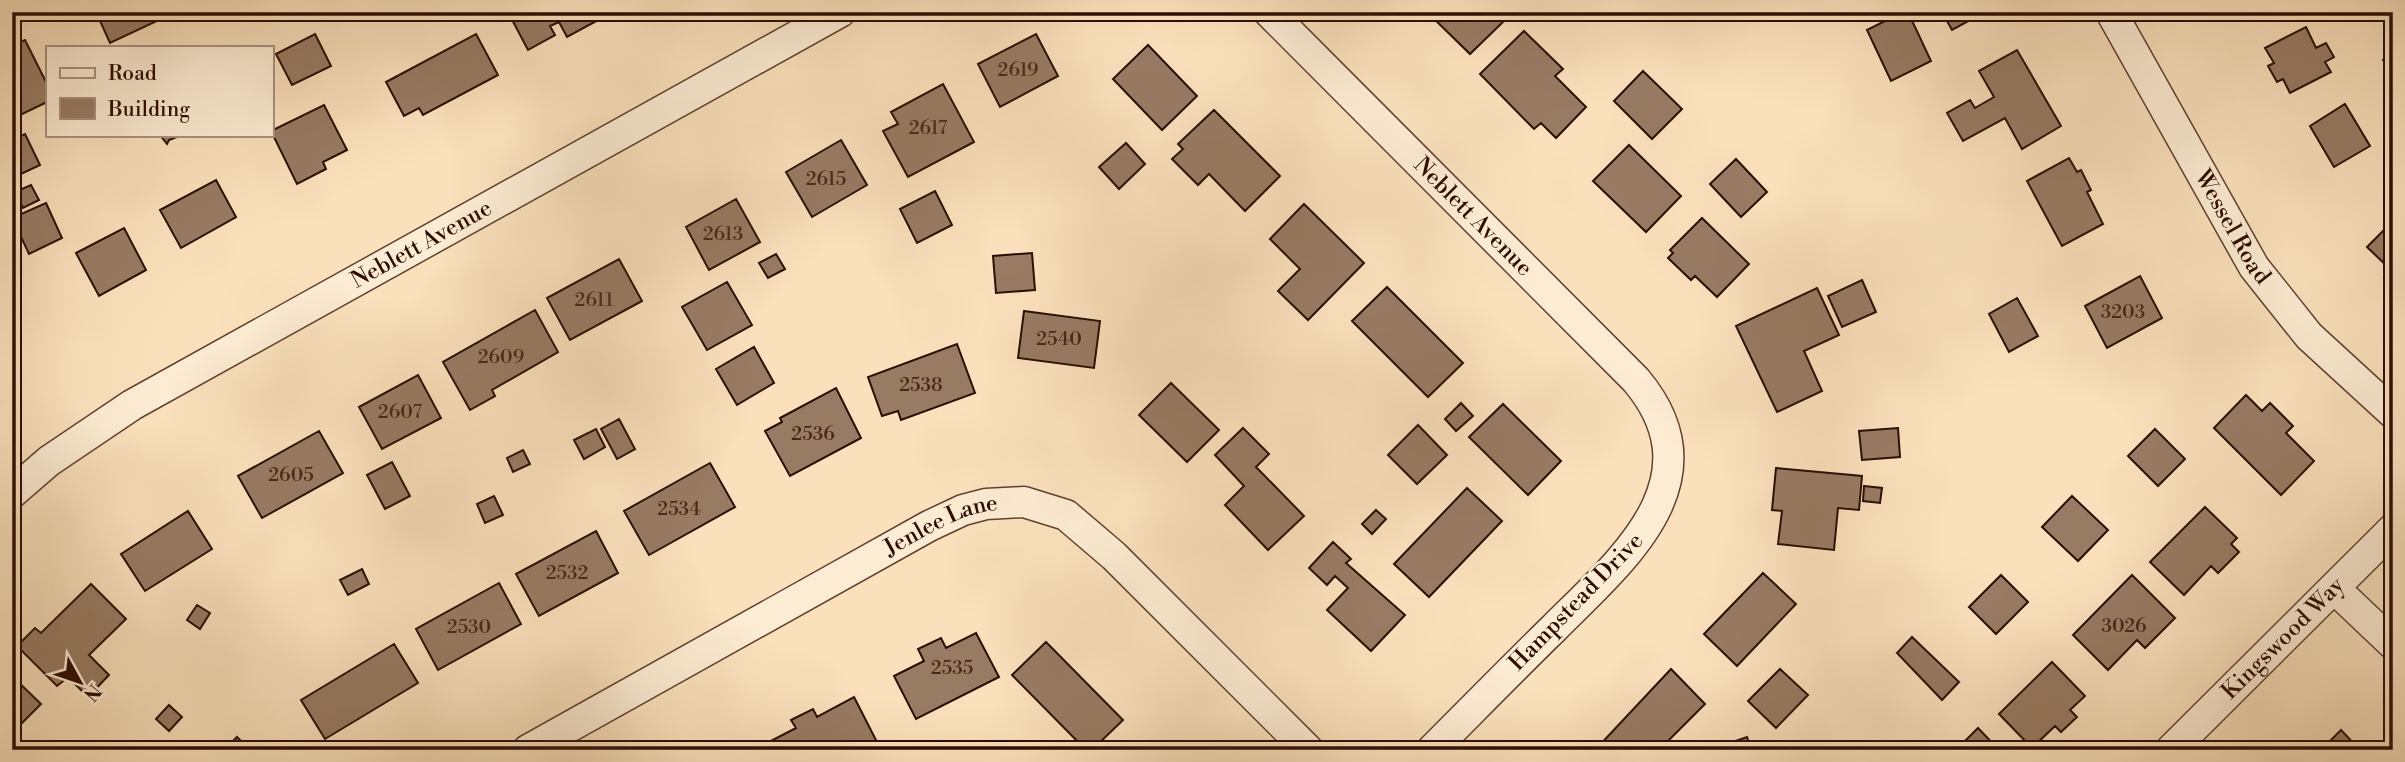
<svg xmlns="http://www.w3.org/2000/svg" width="2405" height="762" font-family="'Libre Bodoni',serif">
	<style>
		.building { fill: #987b63; stroke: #2d0c02; stroke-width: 2 }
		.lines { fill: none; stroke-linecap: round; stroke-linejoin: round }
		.minor-casing { stroke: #604130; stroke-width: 33 }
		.minor { stroke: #fcecd3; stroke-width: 30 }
		.labels { text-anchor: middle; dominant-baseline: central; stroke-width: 5; stroke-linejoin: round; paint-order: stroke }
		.number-label { font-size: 19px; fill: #48281a }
		.street-label { font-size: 23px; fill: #2d0c02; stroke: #fcecd3 }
	</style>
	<rect width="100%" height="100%" fill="#fae1bc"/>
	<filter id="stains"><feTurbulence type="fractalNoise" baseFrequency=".00286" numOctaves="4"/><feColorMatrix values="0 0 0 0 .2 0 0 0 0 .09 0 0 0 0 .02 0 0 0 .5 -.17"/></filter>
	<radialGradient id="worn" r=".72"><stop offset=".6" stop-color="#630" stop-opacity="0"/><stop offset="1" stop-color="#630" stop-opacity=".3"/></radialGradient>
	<!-- building -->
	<path class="building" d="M 96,12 L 158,12 L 161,19 L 110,43 Z
		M 297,12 L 315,12 L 301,19 Z
		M 511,12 L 613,12 L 567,37 L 559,22 L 550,26 L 555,35 L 528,50 L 509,14 Z
		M 1427,12 L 1497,12 L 1505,20 L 1470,54 Z
		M 1903,12 L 1908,12 L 1931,61 L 1891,81 L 1867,30 Z
		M 1942,12 L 1985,12 L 1952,30 Z
		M 2306,27 L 2316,48 L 2326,43 L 2334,57 L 2325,62 L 2331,72 L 2290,93 L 2283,79 L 2277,82 L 2268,66 L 2274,63 L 2265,48 Z
		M 1524,31 L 1563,69 L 1555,76 L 1586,107 L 1556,138 L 1541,123 L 1534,129 L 1480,74 Z
		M 315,34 L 331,66 L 292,85 L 276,54 Z
		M 476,34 L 498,75 L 423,115 L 419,108 L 404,116 L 386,82 Z
		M 1036,34 L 1058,76 L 1000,107 L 978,64 Z
		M 25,40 L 47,84 L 47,102 L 12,119 L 12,46 Z
		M 1148,45 L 1197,96 L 1162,130 L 1113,79 Z
		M 2017,50 L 2061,126 L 2022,149 L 2005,118 L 1963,141 L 1947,113 L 1970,100 L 1975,108 L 1994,97 L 1979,71 Z
		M 2393,55 L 2393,79 L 2383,60 Z
		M 1643,71 L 1682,109 L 1652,139 L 1614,101 Z
		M 943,84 L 974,142 L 908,177 L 883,131 L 898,124 L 891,112 Z
		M 2345,104 L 2370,146 L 2334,167 L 2310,126 Z
		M 324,105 L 347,150 L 323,162 L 326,169 L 297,184 L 271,131 Z
		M 1214,110 L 1280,176 L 1245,211 L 1209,174 L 1198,185 L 1172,159 L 1183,149 L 1178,144 Z
		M 25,134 L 40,165 L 19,175 L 12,161 L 12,140 Z
		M 160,135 L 182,135 L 169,140 L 167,144 Z
		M 841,140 L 867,185 L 812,217 L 786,172 Z
		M 1126,143 L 1145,164 L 1119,189 L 1099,167 Z
		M 1629,145 L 1681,196 L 1646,232 L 1593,181 Z
		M 2069,158 L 2077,172 L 2081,170 L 2091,190 L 2087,192 L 2103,224 L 2062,246 L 2027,181 Z
		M 1736,159 L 1767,192 L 1741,217 L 1710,184 Z
		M 216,180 L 236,217 L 181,248 L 160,210 Z
		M 31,185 L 39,200 L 23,208 L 15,192 Z
		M 935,191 L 952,225 L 917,243 L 900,209 Z
		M 736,199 L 760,242 L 709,270 L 686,227 Z
		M 46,203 L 62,238 L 29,254 L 12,218 Z
		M 1304,204 L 1364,263 L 1308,320 L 1278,291 L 1300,269 L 1270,239 Z
		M 1702,218 L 1749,264 L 1717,297 L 1695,276 L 1691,280 L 1668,258 L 1673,253 L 1670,250 Z
		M 2393,221 L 2393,286 L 2384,277 L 2391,270 L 2367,247 Z
		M 124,228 L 146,270 L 99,296 L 76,253 Z
		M 1032,253 L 1035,290 L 996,293 L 993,256 Z
		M 776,254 L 785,269 L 768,278 L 759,263 Z
		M 619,259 L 642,301 L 570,340 L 547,298 Z
		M 2140,276 L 2162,318 L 2107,348 L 2085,306 Z
		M 1862,280 L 1876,312 L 1842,327 L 1828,296 Z
		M 727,282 L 752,325 L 707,350 L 682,307 Z
		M 1387,287 L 1463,363 L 1428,397 L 1352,321 Z
		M 1817,288 L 1839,335 L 1804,351 L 1822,391 L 1777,412 L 1736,326 Z
		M 2017,298 L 2038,336 L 2009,352 L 1989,314 Z
		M 535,310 L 558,352 L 492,390 L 495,396 L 470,410 L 443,362 Z
		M 1024,311 L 1100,321 L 1094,368 L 1018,358 Z
		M 957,344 L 975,393 L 901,420 L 898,411 L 882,416 L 868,377 Z
		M 754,347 L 774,383 L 737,405 L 716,369 Z
		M 418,375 L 441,418 L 382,449 L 359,407 Z
		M 1171,383 L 1219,430 L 1187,462 L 1139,415 Z
		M 836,388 L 861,438 L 790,476 L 765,431 L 782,422 L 780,418 Z
		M 2246,395 L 2262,411 L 2270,403 L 2293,426 L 2286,433 L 2314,461 L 2281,495 L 2214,428 Z
		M 1461,403 L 1473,416 L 1456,431 L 1445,419 Z
		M 1503,404 L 1561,461 L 1528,495 L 1469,437 Z
		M 619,419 L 635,449 L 617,459 L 601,429 Z
		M 1418,425 L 1447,455 L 1417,484 L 1388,455 Z
		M 1243,428 L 1269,454 L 1256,467 L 1304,516 L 1268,550 L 1225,505 L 1244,486 L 1215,455 Z
		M 1898,428 L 1900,457 L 1862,460 L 1859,431 Z
		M 596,429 L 605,447 L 584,459 L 574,440 Z
		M 2155,429 L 2185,459 L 2158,486 L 2128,456 Z
		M 319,431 L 343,473 L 262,518 L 238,476 Z
		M 523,450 L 530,464 L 513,472 L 507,458 Z
		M 392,462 L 410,496 L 385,509 L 367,475 Z
		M 710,463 L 735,507 L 649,555 L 624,511 Z
		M 1776,468 L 1862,476 L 1859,510 L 1838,508 L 1834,550 L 1778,544 L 1782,511 L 1772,510 Z
		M 1864,486 L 1882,488 L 1880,503 L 1863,501 Z
		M 1467,488 L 1502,521 L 1429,597 L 1394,564 Z
		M 494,496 L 503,515 L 485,523 L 477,504 Z
		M 2072,496 L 2108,530 L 2078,561 L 2042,527 Z
		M 2205,507 L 2237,538 L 2231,544 L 2239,552 L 2218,573 L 2211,566 L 2184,595 L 2150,562 Z
		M 1376,510 L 1386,519 L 1372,534 L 1362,524 Z
		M 188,511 L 212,549 L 145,591 L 121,554 Z
		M 596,531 L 618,573 L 539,616 L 516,574 Z
		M 1333,542 L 1351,559 L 1346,563 L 1405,615 L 1371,651 L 1327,610 L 1348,588 L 1335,576 L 1327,585 L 1309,568 Z
		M 362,569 L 369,584 L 348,595 L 340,580 Z
		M 1763,573 L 1796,604 L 1737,666 L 1704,634 Z
		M 2001,575 L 2028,602 L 1996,634 L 1969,607 Z
		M 2132,575 L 2175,618 L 2145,648 L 2137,640 L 2108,670 L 2073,635 Z
		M 499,583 L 521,624 L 438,670 L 416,629 Z
		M 91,584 L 126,619 L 89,655 L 109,675 L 88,697 L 68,677 L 57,686 L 17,646 L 35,628 L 41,633 Z
		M 197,605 L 210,613 L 200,629 L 187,620 Z
		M 976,633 L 999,677 L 916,719 L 894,676 L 924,661 L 918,649 L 941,638 L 946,648 Z
		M 1912,637 L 1959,682 L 1942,700 L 1897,653 Z
		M 1046,642 L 1123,720 L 1092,750 L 1086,750 L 1012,675 Z
		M 394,644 L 418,683 L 325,739 L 301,700 Z
		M 2052,662 L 2085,696 L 2070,710 L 2077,717 L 2061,732 L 2055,726 L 2032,748 L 1999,714 Z
		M 1671,669 L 1705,704 L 1659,750 L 1595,750 Z
		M 1780,669 L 1808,695 L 1776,728 L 1748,701 Z
		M 12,676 L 41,704 L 12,733 Z
		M 854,697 L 877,742 L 862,750 L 771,750 L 767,743 L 796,728 L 791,720 L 813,709 L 817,717 Z
		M 169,705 L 182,717 L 169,731 L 156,719 Z
		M 1978,728 L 1999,750 L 1956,750 Z
		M 2341,730 L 2360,750 L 2321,750 Z
		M 237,737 L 250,750 L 224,750 Z
		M 1747,737 L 1752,750 L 1722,750 L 1721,746 Z"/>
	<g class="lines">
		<defs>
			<g id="minor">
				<path id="s1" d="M 1269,12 L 1636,380 C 1720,480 1622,560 1553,629 C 1512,669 1472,710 1432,750"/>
				<path id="s2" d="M 2111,12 L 2254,267 L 2309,336 L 2393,413"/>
				<path id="s3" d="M 12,493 L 49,461 L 132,405 L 840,12"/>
				<path d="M 2334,588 L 2393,644"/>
				<path id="s4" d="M 528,750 L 929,526 L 963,510 L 986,504 L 1024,502 L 1066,515 L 1114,556 L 1308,750"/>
				<path id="s5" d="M 2171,750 L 2393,529"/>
			</g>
		</defs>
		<!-- minor casing -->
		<use href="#minor" class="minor-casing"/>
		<!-- minor -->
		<use href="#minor" class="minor"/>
	</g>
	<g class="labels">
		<!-- number labels -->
		<g class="number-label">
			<text x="1018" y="70">2619</text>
			<text x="928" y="128">2617</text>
			<text x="826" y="179">2615</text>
			<text x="723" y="234">2613</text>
			<text x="594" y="300">2611</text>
			<text x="2123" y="312">3203</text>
			<text x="1059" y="339">2540</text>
			<text x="501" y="357">2609</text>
			<text x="921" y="385">2538</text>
			<text x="400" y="412">2607</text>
			<text x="813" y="434">2536</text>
			<text x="291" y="475">2605</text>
			<text x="679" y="509">2534</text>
			<text x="567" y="573">2532</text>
			<text x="2124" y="626">3026</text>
			<text x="469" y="627">2530</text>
			<text x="952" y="668">2535</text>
		</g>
		<!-- street labels -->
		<g class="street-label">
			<text stroke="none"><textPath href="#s1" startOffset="289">Neblett Avenue</textPath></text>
			<text stroke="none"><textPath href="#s2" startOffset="247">Wessel Road</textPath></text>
			<text stroke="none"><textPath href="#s3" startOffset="480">Neblett Avenue</textPath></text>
			<text stroke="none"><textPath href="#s4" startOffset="471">Jenlee Lane</textPath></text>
			<text transform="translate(1576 602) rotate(-46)">Hampstead Drive</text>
			<text stroke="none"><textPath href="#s5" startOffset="158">Kingswood Way</textPath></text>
		</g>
	</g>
	<!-- margin -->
	<rect width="2405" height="762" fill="none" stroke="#fae1bc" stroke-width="42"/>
	<rect x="14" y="14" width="2377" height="734" fill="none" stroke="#2d0c02" stroke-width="3.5"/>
	<rect x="21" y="21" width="2363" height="720" fill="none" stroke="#2d0c02" stroke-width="2"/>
	<!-- legend -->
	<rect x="46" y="46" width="228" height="91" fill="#fcecd3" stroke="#a9927f" stroke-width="2"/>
	<rect x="60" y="68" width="35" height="10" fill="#fcecd3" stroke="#a9927f" stroke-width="2"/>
	<text x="108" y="80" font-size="21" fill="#2d0c02">Road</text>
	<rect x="60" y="98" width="35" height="21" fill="#987b63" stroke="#a9927f" stroke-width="2"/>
	<text x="108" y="116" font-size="21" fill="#2d0c02">Building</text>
	<!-- north arrow -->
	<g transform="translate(80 682) rotate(130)" stroke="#fcecd3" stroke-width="5" paint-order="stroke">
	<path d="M0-5L12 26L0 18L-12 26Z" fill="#2d0c02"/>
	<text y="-10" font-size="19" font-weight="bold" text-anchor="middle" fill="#2d0c02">N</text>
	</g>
	<rect width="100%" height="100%" filter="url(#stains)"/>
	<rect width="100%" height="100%" fill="url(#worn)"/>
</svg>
